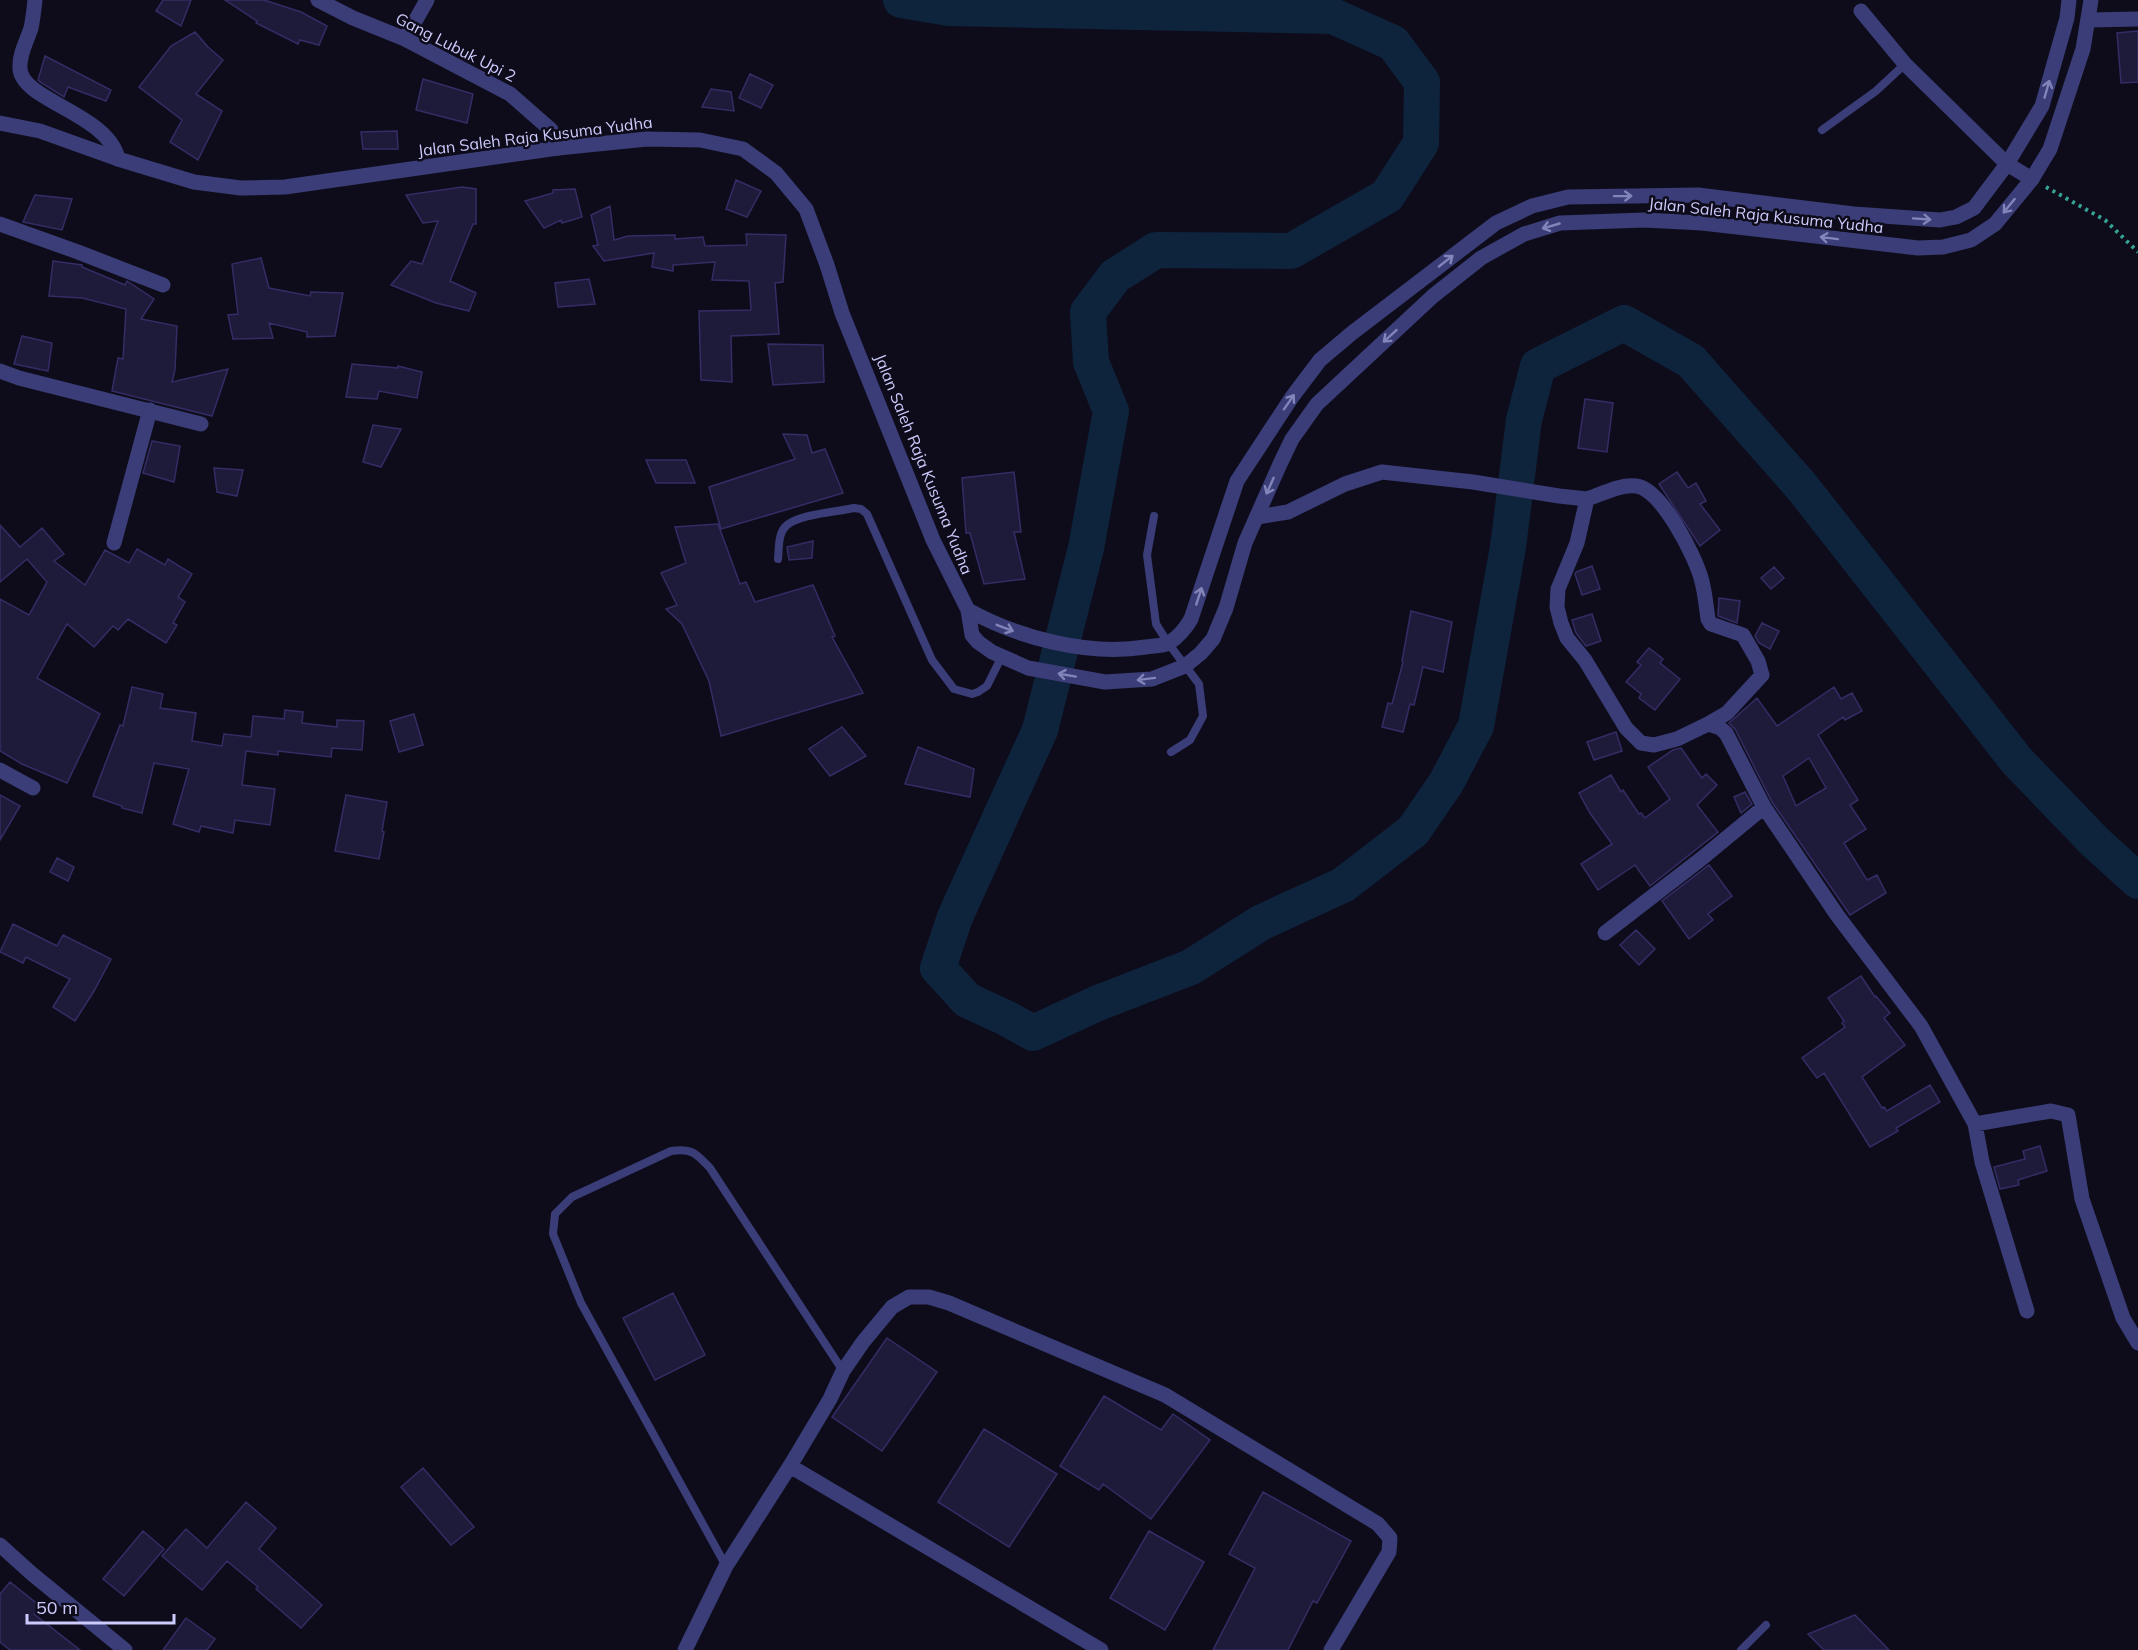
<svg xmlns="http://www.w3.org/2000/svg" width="2138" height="1650" font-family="Mulish,sans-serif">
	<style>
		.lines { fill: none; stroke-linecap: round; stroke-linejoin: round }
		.river { stroke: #0e243d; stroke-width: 36 }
		.building { fill: #1e1a3a; stroke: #342d65; stroke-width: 1.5; fill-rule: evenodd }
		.path { stroke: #35a495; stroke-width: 4; stroke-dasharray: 3 4.5; stroke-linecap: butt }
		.service { stroke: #3a3d77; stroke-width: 8 }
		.minor { stroke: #3a3d77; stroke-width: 15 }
		.tertiary { stroke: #3a3d77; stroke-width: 15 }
		.oneway { stroke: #8384b9 }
		.labels { text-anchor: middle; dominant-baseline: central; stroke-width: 5; stroke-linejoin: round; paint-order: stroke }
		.street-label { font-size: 16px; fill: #cccafb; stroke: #0e0c1b }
	</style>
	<rect width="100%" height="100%" fill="#0e0c1b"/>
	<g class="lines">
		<!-- river -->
		<path class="river" d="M 901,0 L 949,8 L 1333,16 L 1393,43 L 1422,82 L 1421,143 L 1387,196 L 1291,251 L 1156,250 L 1115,276 L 1088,312 L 1091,362 L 1111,411 L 1086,548 L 1040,730 L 955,917 L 938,968 L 967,1000 L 1006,1018 L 1033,1033 L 1098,1003 L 1191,967 L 1262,922 L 1343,885 L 1413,831 L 1446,783 L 1476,726 L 1508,547 L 1524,420 L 1538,366 L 1624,323 L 1691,361 L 1802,487 L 2017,761 L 2095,842 L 2138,881"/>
	</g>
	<!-- building -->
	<path class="building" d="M 163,0 L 191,0 L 181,26 L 156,11 Z
		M 225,0 L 264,0 L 301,12 L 327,26 L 319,45 L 300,40 L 298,44 L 256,23 L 257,21 Z
		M 2138,31 L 2138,82 L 2121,83 L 2117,33 Z
		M 195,32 L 208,47 L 223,60 L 196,94 L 222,111 L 198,160 L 170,142 L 182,120 L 139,87 L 171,46 Z
		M 45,56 L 111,90 L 106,101 L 68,87 L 64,97 L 40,82 L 38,80 Z
		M 750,74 L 773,85 L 761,108 L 739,98 Z
		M 423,79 L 473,94 L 467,123 L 416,110 Z
		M 711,89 L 731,92 L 734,111 L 702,107 Z
		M 397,131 L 398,149 L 363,149 L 361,132 Z
		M 736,180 L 761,191 L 747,217 L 726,209 Z
		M 462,187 L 476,189 L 476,224 L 473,224 L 450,281 L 476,293 L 469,311 L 436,303 L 391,285 L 411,261 L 422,264 L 438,221 L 423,223 L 406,195 Z
		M 575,189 L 582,217 L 562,223 L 561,220 L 544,228 L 525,201 L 553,193 L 553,190 Z
		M 35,195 L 72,199 L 62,230 L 23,222 Z
		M 610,206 L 614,240 L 628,236 L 675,235 L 675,239 L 703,237 L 705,246 L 747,245 L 746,234 L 786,235 L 783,282 L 775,283 L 779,334 L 731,336 L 732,382 L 701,380 L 699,311 L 751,310 L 749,281 L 712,280 L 715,262 L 673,265 L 673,271 L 652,267 L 654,253 L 604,261 L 593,246 L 598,245 L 591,215 Z
		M 261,258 L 269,288 L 310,296 L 311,292 L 343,293 L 335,336 L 307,337 L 307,332 L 269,323 L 273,338 L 233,339 L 228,315 L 238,314 L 232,264 Z
		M 53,261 L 82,265 L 82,267 L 125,285 L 127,281 L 154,299 L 141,319 L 177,326 L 175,370 L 172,382 L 228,369 L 212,416 L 112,391 L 118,358 L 123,359 L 126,309 L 82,298 L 49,296 Z
		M 589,279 L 595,304 L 558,307 L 555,283 Z
		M 22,336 L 52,343 L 48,371 L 14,364 Z
		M 768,344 L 823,345 L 824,382 L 773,385 Z
		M 352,364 L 398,368 L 398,366 L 422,372 L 417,398 L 379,391 L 377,399 L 346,397 Z
		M 1585,399 L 1613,403 L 1607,452 L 1578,448 Z
		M 373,425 L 401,429 L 381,467 L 363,462 Z
		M 783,434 L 807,435 L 812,453 L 825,449 L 843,493 L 721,529 L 709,487 L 795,459 Z
		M 152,441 L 180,446 L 174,482 L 143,473 Z
		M 646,460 L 686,460 L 695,483 L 656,483 Z
		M 214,468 L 243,470 L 237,496 L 217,492 Z
		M 1014,472 L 1021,532 L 1014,532 L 1025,579 L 984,584 L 970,533 L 966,533 L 962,478 Z
		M 1677,472 L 1688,488 L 1696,483 L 1706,501 L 1700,504 L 1720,530 L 1700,546 L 1659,484 Z
		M 718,524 L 740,584 L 746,582 L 755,602 L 813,585 L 835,636 L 832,637 L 863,693 L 721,736 L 709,681 L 682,624 L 666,609 L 677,605 L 661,573 L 686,563 L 675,527 Z
		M 0,525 L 20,547 L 42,528 L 64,554 L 54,561 L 85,585 L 105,550 L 129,563 L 137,549 L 165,565 L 168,559 L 192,574 L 178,597 L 185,602 L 173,623 L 177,625 L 166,643 L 128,619 L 118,630 L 113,626 L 94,647 L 67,624 L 37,678 L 100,714 L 67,783 L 22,764 L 0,751 L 0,599 L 29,615 L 47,582 L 27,559 L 0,582 Z
		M 813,541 L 812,558 L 789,560 L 787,547 Z
		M 1592,566 L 1600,589 L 1582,595 L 1575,574 L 1576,572 Z
		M 1774,567 L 1784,578 L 1771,589 L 1761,578 Z
		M 1719,598 L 1740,601 L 1737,623 L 1718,616 Z
		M 1411,611 L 1452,622 L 1443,672 L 1423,667 L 1414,705 L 1410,704 L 1403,732 L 1382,727 L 1388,703 L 1392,704 L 1403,662 L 1402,661 Z
		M 1592,614 L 1601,641 L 1586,646 L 1576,633 L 1572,620 Z
		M 1762,623 L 1779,631 L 1770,649 L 1759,643 L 1755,636 Z
		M 1649,648 L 1663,659 L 1660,663 L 1680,679 L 1655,710 L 1639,698 L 1641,694 L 1626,682 L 1641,665 L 1637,662 Z
		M 132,687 L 163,694 L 160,708 L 196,713 L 192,741 L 222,746 L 224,734 L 251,737 L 253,716 L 284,719 L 285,710 L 303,712 L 302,723 L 337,727 L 337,720 L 364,721 L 362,750 L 332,748 L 331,757 L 278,751 L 278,755 L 246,751 L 242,785 L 275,789 L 270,825 L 235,820 L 233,833 L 201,826 L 199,832 L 173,824 L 189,769 L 154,763 L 142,813 L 122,808 L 122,806 L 93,796 L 120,725 L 123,726 Z
		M 1834,687 L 1841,699 L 1852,693 L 1862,711 L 1845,720 L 1843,717 L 1818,735 L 1858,800 L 1850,805 L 1866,829 L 1844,843 L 1867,880 L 1877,875 L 1886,893 L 1850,915 L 1772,802 L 1735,729 L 1729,723 L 1757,698 L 1777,726 ZM 1809,758 L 1826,788 L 1796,806 L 1783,776 Z
		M 414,714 L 423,745 L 399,752 L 390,721 Z
		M 842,727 L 866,756 L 830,776 L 809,749 Z
		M 1616,732 L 1622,751 L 1594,760 L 1587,742 Z
		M 918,747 L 974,769 L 970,797 L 905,784 Z
		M 1681,748 L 1702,778 L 1706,774 L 1717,785 L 1697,805 L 1718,832 L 1650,886 L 1635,865 L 1598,890 L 1581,864 L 1612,844 L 1590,813 L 1579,793 L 1611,775 L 1621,792 L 1623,790 L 1639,814 L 1641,813 L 1645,818 L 1670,799 L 1648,767 L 1673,750 Z
		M 1745,792 L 1752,804 L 1741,813 L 1734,797 Z
		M 0,795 L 20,806 L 0,840 Z
		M 346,795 L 387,802 L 382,831 L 384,832 L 379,859 L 335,851 Z
		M 57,858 L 74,867 L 68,881 L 50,872 Z
		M 1709,865 L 1732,896 L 1708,914 L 1713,920 L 1689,939 L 1662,901 Z
		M 13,924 L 57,946 L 63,935 L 111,959 L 94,991 L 75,1021 L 53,1007 L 70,979 L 26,957 L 23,963 L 0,952 Z
		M 1636,930 L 1655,949 L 1639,965 L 1620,945 Z
		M 1861,976 L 1875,997 L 1876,996 L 1890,1013 L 1884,1018 L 1905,1045 L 1862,1077 L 1882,1108 L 1884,1107 L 1887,1111 L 1930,1085 L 1940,1102 L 1896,1128 L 1898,1131 L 1870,1147 L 1824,1073 L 1817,1078 L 1802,1058 L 1845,1027 L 1842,1023 L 1844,1021 L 1828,998 Z
		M 2040,1146 L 2047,1171 L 2018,1180 L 2019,1185 L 2000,1189 L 1994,1167 L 2025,1159 L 2023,1151 Z
		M 673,1293 L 705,1355 L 655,1380 L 623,1318 Z
		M 887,1338 L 937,1372 L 882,1451 L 832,1417 Z
		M 1104,1396 L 1161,1430 L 1173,1414 L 1210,1440 L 1151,1519 L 1103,1484 L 1099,1490 L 1060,1466 Z
		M 984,1429 L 1057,1474 L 1009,1547 L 938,1502 Z
		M 423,1468 L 474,1527 L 451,1545 L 401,1487 Z
		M 1263,1492 L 1351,1541 L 1317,1603 L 1313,1601 L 1288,1650 L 1213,1650 L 1255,1568 L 1229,1554 Z
		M 246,1502 L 276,1528 L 259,1549 L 322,1605 L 301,1628 L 256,1589 L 258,1587 L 227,1561 L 202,1590 L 162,1556 L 186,1529 L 207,1548 Z
		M 143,1531 L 164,1549 L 124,1596 L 103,1579 Z
		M 1149,1531 L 1204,1562 L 1165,1630 L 1110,1598 Z
		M 10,1582 L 40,1606 L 34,1614 L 80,1650 L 10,1650 L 0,1642 L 0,1594 Z
		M 1855,1615 L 1889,1650 L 1824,1650 L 1808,1634 Z
		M 186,1618 L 215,1639 L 207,1650 L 163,1650 Z"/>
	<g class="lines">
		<!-- path -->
		<path class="path" d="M 2046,187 L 2105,220 L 2138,252"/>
		<!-- service -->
		<path class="service" d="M 1822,130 L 1876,91 L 1905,64
			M 1154,516 L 1147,555 L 1156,624 L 1168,643 L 1199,684 L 1203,716 L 1190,740 L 1171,752
			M 778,559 C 779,549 778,535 785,527 C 797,514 837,512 854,508 L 861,509 L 867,514 L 932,660 L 954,689 L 972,694 L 978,692 L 987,686 L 1002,656
			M 726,1566 L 581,1303 L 553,1234 L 555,1214 L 572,1197 L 671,1151 C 692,1148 696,1153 710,1168 L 843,1371
			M 1741,1650 L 1766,1625"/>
		<!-- minor -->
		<path class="minor" d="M 35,0 C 34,9 33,19 31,28 C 27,41 19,54 20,68 C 20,100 109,114 118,159
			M 318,0 L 353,18 L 405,39 L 510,94 L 551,130 L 558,148
			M 1861,11 L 1905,64 L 2007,164 L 2032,179
			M 2089,20 L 2138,19
			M 405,39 L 427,0
			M 0,224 L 78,252 L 163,285
			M 0,371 L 19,378 L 201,424
			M 1587,499 C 1602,494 1620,484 1636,486 C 1661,488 1695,556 1701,578 C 1705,591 1706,606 1708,619 L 1711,624 L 1743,635 L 1758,661 L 1762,675 L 1727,713 L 1708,724
			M 1257,517 L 1288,512 L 1345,484 L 1382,472 L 1473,482 L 1559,496 L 1587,499 L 1577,543 L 1558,589 L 1557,607 L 1561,623 L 1567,638 L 1585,660 L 1626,728 L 1641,743 L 1654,745 L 1677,739 L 1708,724 L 1720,728 L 1726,733 L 1764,807 L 1837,915 L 1921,1026 L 1975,1124 L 1982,1162 L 2027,1311
			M 114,543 L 150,410
			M 0,770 L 33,788
			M 1605,933 L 1701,859 L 1764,807
			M 1975,1124 L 2051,1111 L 2068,1115 L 2082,1199 L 2123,1318 L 2138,1343
			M 790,1466 L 1101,1650
			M 685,1650 L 726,1566 L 790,1466 L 830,1399 L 843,1371 L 863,1342 L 892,1307 L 909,1297 L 929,1297 L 949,1303 L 1165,1395 L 1378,1524 L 1390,1538 L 1389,1552 L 1331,1650"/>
		<!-- tertiary -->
		<path class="tertiary" d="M 0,123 L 40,131 L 118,159 L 194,182 L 241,188 L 285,187 L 558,148 L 647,139 L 700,140 L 743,149 L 776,173 L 806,209 L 827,265 L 842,313 L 933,540 L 968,610 L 972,635 L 978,642 L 992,652 L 1028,668 L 1105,682 L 1152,679 L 1185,666 L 1201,653 L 1213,639 L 1226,608 L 1245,543 L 1280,464 L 1292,439 L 1317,404 L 1433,296 L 1481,258 L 1524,234 L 1560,223 L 1644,220 L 1702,223 L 1918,248 L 1943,247 L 1971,240 L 1995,224 L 2032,179 L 2050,149 L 2083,49 L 2091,0
			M 968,610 C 1019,638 1087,656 1146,647 C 1153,646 1163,646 1169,643 C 1177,638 1186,628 1191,619 L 1237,481 L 1292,397 L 1320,360 L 1352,333 L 1496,223 L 1532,206 L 1568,197 L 1698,195 L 1854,214 L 1940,220 L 1956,217 L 1974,208 L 2007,164 L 2042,106 L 2067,18 L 2069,0
			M 0,1545 L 31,1573 L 125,1650"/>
	</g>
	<!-- one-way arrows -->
	<defs><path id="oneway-shaft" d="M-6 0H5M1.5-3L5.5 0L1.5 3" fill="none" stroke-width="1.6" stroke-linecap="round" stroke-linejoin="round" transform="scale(1.5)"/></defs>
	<g class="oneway">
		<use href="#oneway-shaft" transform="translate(2047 89) rotate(-74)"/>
		<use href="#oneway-shaft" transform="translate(1623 196) rotate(-1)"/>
		<use href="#oneway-shaft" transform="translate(2009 206) rotate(129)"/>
		<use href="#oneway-shaft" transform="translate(1922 219) rotate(4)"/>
		<use href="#oneway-shaft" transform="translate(1551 226) rotate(164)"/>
		<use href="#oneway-shaft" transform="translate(1829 238) rotate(-173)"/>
		<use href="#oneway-shaft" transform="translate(1446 261) rotate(-38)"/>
		<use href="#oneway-shaft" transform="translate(1390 336) rotate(138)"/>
		<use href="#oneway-shaft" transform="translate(1289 402) rotate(-55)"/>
		<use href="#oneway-shaft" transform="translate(1270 486) rotate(114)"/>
		<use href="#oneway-shaft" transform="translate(1199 596) rotate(-72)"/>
		<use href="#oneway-shaft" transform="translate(1005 628) rotate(21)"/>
		<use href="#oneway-shaft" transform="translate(1067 675) rotate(-170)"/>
		<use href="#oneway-shaft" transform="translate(1146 679) rotate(173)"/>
	</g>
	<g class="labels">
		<!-- street labels -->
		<g class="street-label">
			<text transform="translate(456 47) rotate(27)">Gang Lubuk Upi 2</text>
			<text transform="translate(535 136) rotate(-7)">Jalan Saleh Raja Kusuma Yudha</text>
			<text transform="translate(1766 215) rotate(6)">Jalan Saleh Raja Kusuma Yudha</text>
			<text transform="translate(924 464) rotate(68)">Jalan Saleh Raja Kusuma Yudha</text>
		</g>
	</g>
	<!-- scale -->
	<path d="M27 1614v9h147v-9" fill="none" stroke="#cccafb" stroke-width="3"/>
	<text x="36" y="1614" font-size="18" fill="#cccafb" stroke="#0e0c1b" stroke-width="4.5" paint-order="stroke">50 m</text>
</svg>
